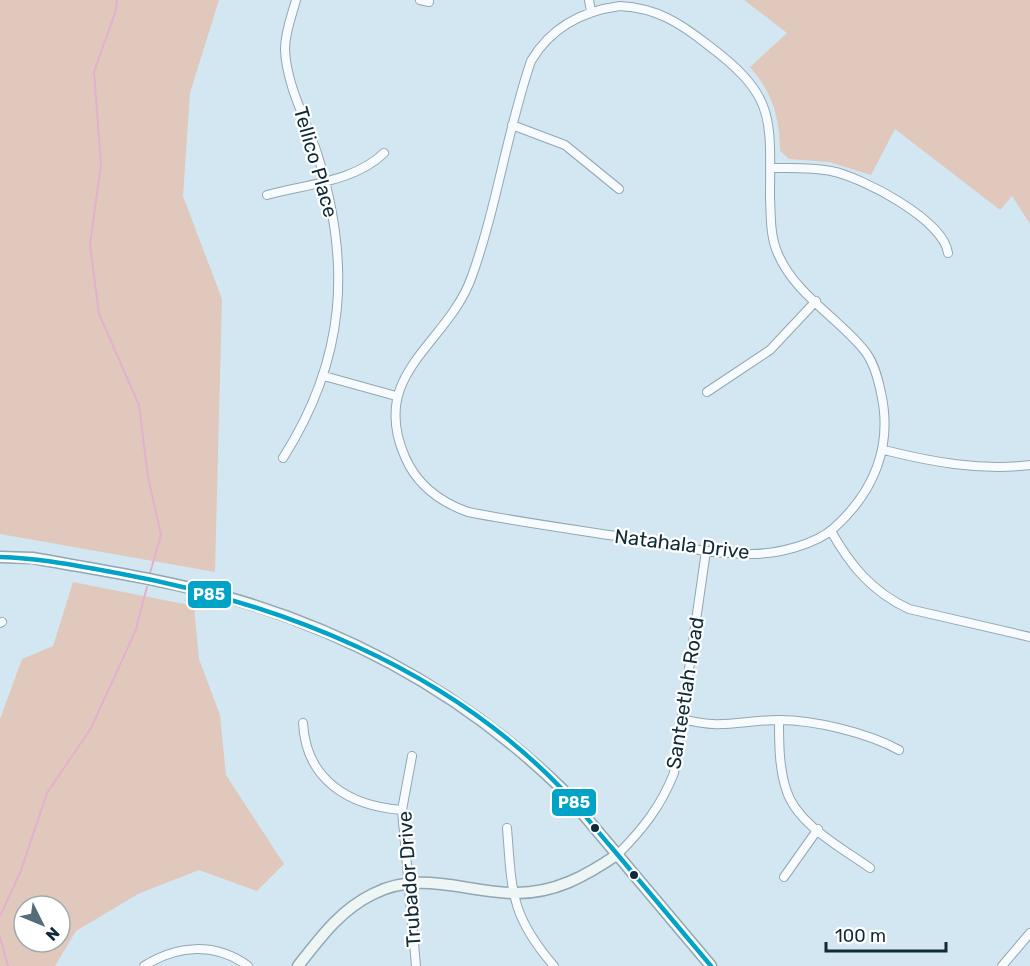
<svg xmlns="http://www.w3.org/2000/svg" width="1030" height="966" font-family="Rubik,sans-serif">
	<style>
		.green { fill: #e0c9bc; fill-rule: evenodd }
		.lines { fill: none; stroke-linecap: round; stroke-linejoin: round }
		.stream { stroke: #e3b0cf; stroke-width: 2 }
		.street-casing { stroke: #91a7b1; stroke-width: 10 }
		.secondary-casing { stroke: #91a7b1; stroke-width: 13 }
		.street { stroke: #f8fbfd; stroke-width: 8 }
		.secondary { stroke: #eef5f5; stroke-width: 10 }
		.bus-1-casing { stroke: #fff; stroke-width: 9 }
		.bus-1 { stroke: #01a3c6; stroke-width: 4.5 }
		.bus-dot { fill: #102b38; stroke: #fff; stroke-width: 2 }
		.labels { text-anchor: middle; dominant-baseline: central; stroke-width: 4.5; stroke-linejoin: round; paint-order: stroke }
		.street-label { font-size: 20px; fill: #102b38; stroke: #fff }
		.line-badge { stroke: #fff; stroke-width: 2 }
		.badge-label { font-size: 16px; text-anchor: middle; font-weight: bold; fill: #fff }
	</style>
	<rect width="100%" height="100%" fill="#d2e7f2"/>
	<!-- green -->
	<path class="green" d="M 0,0 L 219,0 L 190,93 L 183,196 L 222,299 L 215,572 L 0,534 Z
		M 744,0 L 1030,0 L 1030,224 L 1012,196 L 1000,210 L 895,129 L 871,175 L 829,162 L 789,159 L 780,151 C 780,118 772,92 750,67 L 787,33 Z
		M 73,582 L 194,606 L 199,659 L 220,715 L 226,775 L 284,864 L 257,891 L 199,870 L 138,894 L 76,931 L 55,966 L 0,966 L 0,719 L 22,659 L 53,646 ZM 24,906 L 60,906 L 60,942 L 24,942 Z"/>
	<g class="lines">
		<!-- stream -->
		<path class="stream" d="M 117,0 L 116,10 L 94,72 L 101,164 L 90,245 L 99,314 L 139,405 L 148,477 L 161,535 L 150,573
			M 0,916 L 20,873 L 47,793 L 91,728 L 135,632 L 147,587
			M 0,937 L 8,966"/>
		<defs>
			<path id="street" d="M 420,0 L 429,2
				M 589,0 L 591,11
				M 620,6 C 657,8 680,23 708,45 C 777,97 770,118 770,198 C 771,218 770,236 778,254 C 795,294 837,317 864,350 C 874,362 878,378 881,393 C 893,446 874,492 834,528 C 815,545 777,554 751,554 C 708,554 665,544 622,537 C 571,529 519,522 468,512 C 440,502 417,485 405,457 C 368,372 448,345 472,276 C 497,206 507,131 531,61 C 551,27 582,11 620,6 Z
				M 512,125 L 565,145 L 619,189
				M 771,168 C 791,168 812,167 831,171 C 862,177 944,220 948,253
				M 267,195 C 306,184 354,182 384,153
				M 324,376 L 396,396
				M 707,392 L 770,350 L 816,301
				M 884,450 C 932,462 980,471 1030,465
				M 283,458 C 346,359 352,264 317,153 C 306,120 286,84 285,49 C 285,32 292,15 296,0
				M 831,531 C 850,565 872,592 909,609 L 1030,637
				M 0,623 L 2,622
				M 683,719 C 721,730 742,720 779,720 C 815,720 868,733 899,750
				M 779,720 C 779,743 779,767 786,789 C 796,824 842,848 870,868
				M 303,723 C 306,780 349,806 402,810
				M 412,756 L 402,810 L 416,966
				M 507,828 C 512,891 510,915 554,966
				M 618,854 C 643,829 661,806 674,773 L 706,551
				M 784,877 L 818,829
				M 144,966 C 177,945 215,942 248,966
				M 1002,966 L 1030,933"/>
			<path id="secondary" d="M 0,557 L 33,558 C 98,570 166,580 230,598 C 355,634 468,698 562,789 L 711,966
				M 298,966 C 320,938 340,910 373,894 C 420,870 465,892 513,893 C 554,894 586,876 618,854"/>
		</defs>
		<!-- street casing -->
		<use href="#street" class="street-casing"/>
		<!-- secondary casing -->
		<use href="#secondary" class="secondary-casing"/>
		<!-- street -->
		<use href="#street" class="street"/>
		<!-- secondary -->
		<use href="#secondary" class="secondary"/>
		<defs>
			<path id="bus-1" d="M 0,557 C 40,558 78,566 117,573 C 280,603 445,667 562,789 C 580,808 595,829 612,848 C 645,887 678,927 711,966"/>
		</defs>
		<!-- bus-1 casing -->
		<use href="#bus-1" class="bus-1-casing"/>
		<!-- bus-1 -->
		<use href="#bus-1" class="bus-1"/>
	</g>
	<!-- markers -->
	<g class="bus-dot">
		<circle cx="595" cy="828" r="5"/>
		<circle cx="634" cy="875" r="5"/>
	</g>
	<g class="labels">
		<!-- street labels -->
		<g class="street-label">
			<text transform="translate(316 162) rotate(74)">Tellico Place</text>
			<text transform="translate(682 544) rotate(7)">Natahala Drive</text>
			<text transform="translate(685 693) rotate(-81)">Santeetlah Road</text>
			<text transform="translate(409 879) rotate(-94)">Trubador Drive</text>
		</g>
	</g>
	<g class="line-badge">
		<rect x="187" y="580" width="45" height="29" rx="6" fill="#01a3c6"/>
		<rect x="551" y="788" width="46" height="29" rx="6" fill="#01a3c6"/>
	</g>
	<g class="badge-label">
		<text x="209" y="600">P85</text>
		<text x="574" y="808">P85</text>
	</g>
	<!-- north arrow -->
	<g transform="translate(42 924) rotate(133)"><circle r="28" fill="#ffffff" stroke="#9faaaf" stroke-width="1.5"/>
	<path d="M0-4.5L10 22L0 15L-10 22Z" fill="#546d79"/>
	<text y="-9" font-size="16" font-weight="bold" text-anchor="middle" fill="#102b38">N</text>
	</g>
	<!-- scale -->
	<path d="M826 942v9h120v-9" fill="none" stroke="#102b38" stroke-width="3"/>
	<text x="835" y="942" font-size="18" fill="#102b38" stroke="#ffffff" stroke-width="4.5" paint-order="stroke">100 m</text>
</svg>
